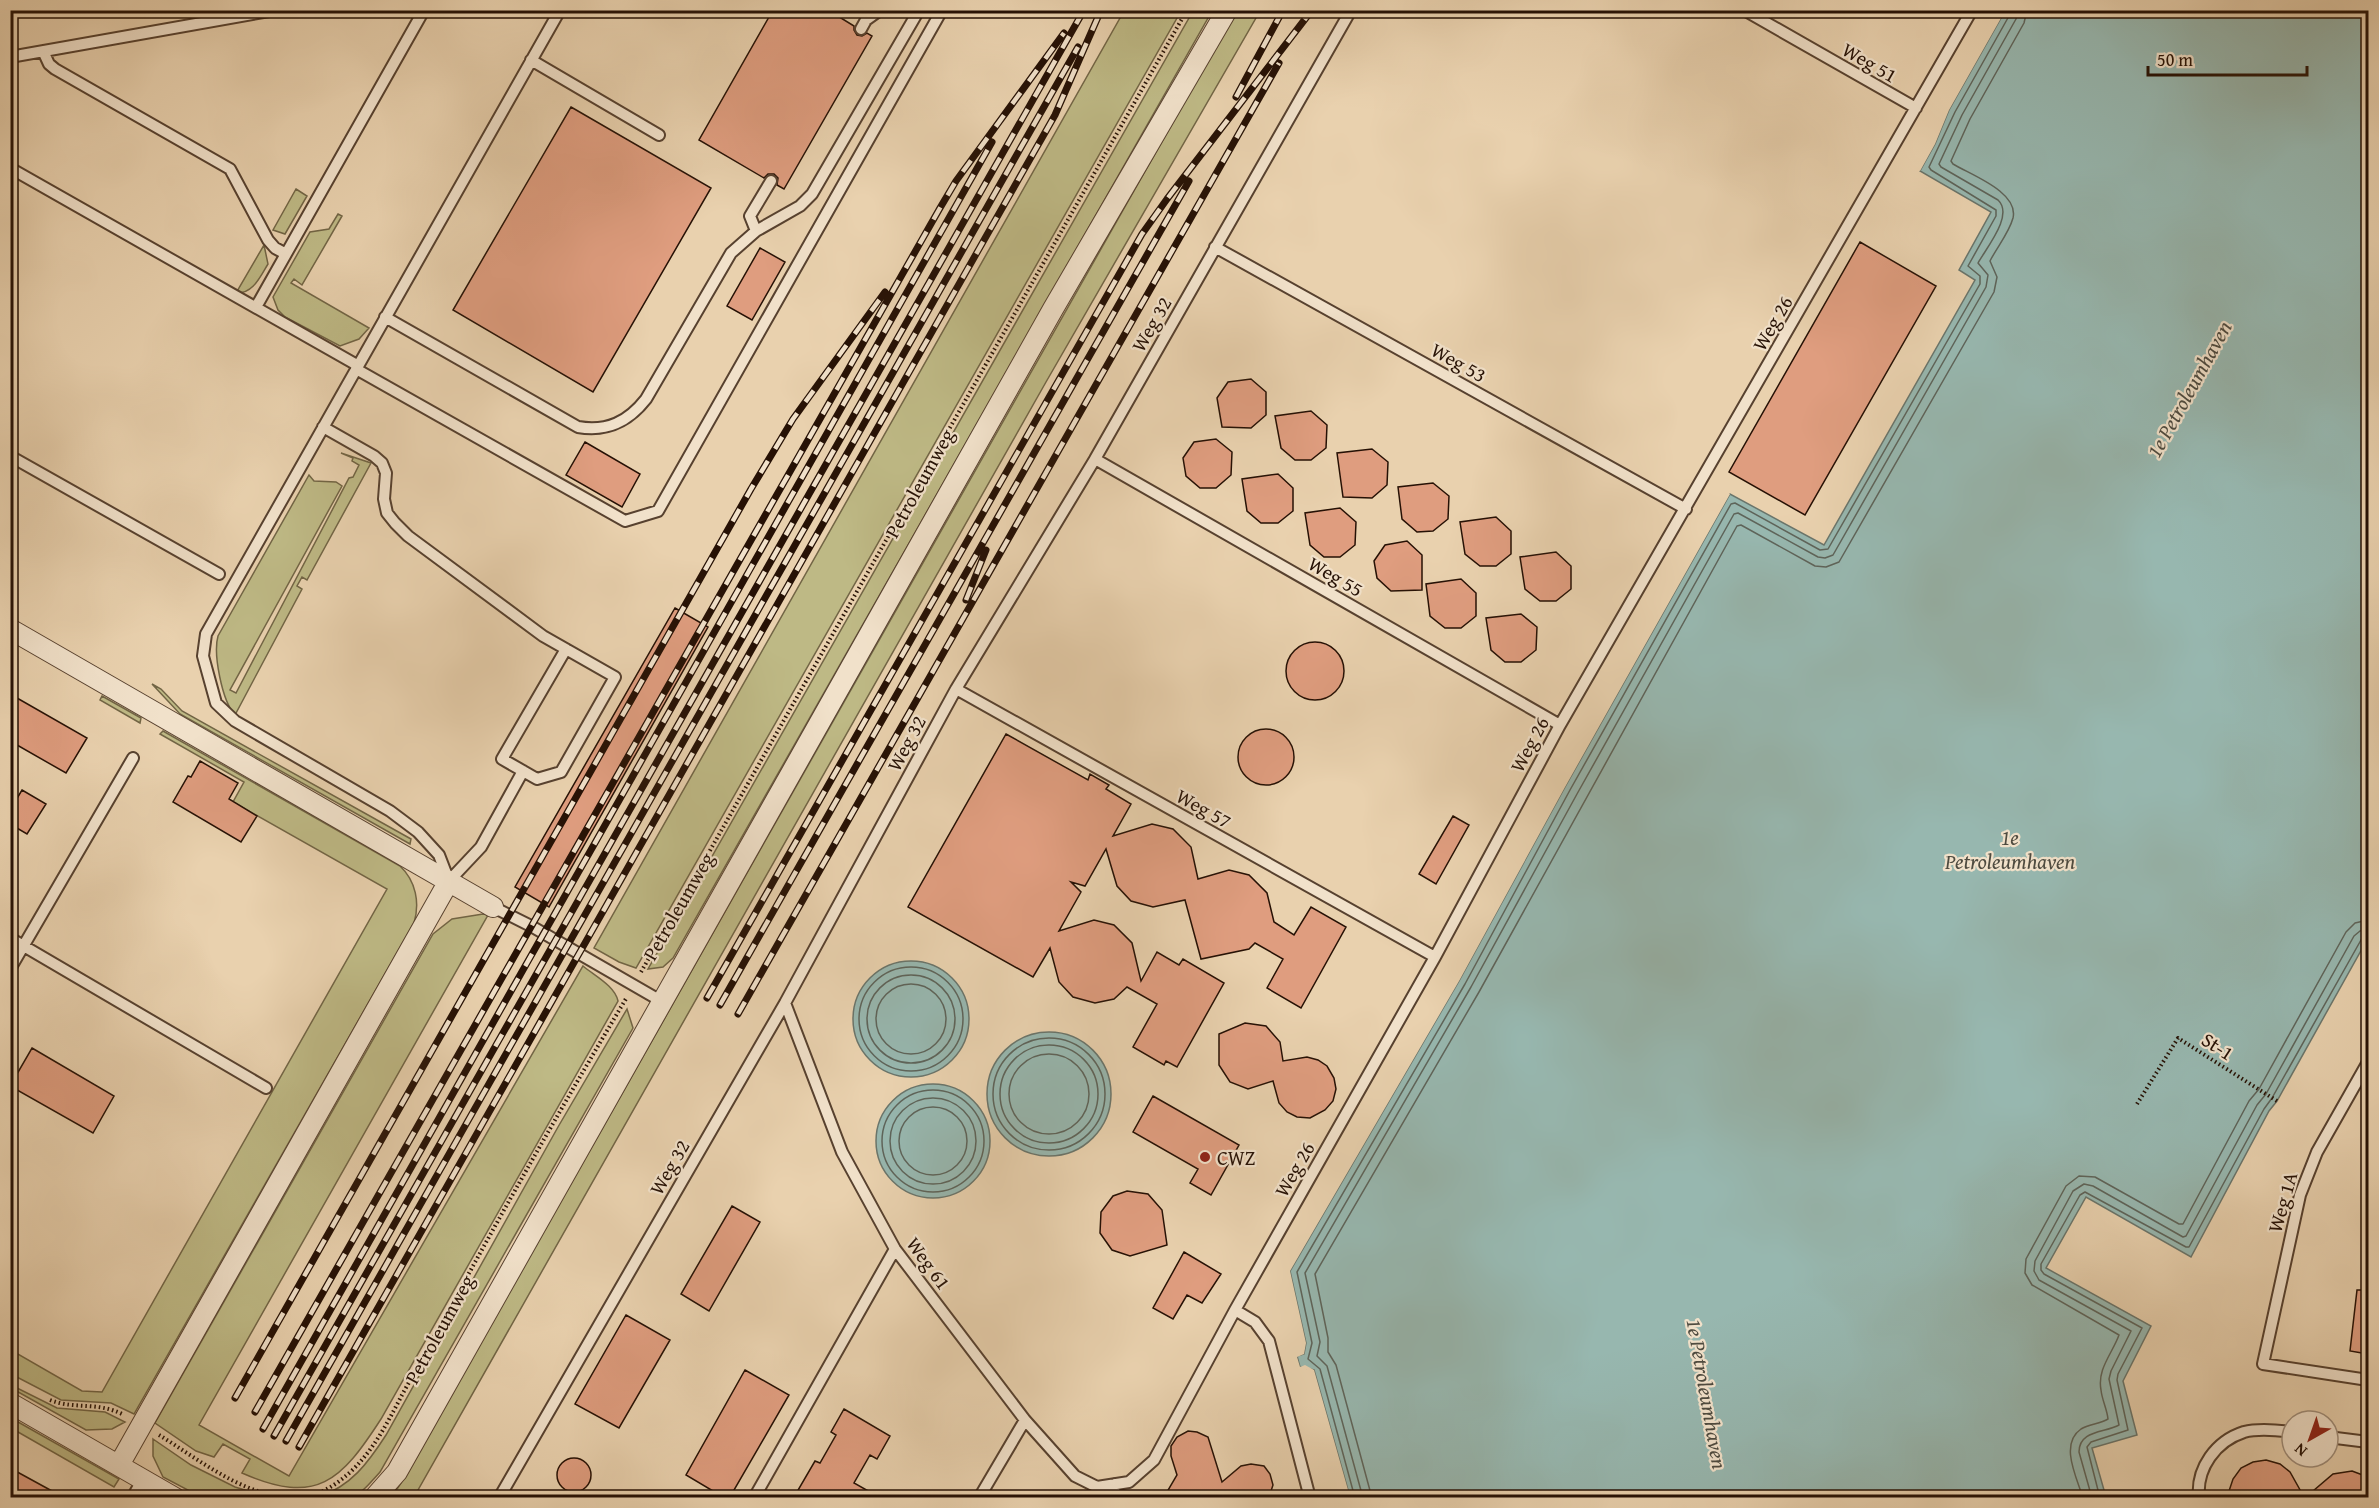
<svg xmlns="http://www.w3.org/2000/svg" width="2379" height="1508" font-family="'Gentium Book Plus',serif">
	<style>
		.green { fill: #beb985; stroke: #726545; stroke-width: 1.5 }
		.water { fill: #97b7af; stroke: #6a756b; stroke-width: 1.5 }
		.pier { fill: #e9d1ae }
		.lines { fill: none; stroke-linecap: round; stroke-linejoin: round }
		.shore { stroke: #5e645a; stroke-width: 1.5 }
		.building { fill: #df9d7f; stroke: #261105; stroke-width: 1.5 }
		.lane-casing { stroke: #57412f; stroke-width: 14 }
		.street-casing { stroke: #57412f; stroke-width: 22 }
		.path { stroke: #261105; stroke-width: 4; stroke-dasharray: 1.5 3; stroke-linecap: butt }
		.lane { stroke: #f1e1ca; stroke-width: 10 }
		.street { stroke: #f1e1ca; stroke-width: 20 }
		.rail-casing { stroke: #261105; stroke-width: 7 }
		.rail { stroke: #f1e1ca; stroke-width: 4.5; stroke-dasharray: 14; stroke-linecap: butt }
		.poi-dot { fill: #8f2418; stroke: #f1e1ca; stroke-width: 2 }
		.labels { text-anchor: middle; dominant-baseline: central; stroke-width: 4.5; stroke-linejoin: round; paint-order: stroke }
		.street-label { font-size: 20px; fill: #261105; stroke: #f1e1ca }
		.poi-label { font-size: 20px; fill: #261105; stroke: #f1e1ca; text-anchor: start }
		.water-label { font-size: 21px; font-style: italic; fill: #4e4b40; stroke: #f1e1ca }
	</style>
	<rect width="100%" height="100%" fill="#e9d1ae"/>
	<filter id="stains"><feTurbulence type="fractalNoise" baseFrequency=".00333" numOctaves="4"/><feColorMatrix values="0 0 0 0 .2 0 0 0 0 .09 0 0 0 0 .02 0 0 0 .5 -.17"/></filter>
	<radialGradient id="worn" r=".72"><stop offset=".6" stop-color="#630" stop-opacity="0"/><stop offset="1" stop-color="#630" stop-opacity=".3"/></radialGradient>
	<!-- green -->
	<path class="green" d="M 1124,11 L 1181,11 L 636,968 L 619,962 L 594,948 Z
		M 1193,11 L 1212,11 L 673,958 L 663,967 L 648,969 Z
		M 1236,11 L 1260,11 L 1046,382 L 414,1497 L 391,1498 L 401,1483 Z
		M 296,189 L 307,196 L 285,234 L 273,230 Z
		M 338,214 L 342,216 L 302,285 L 294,279 L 291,283 L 369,328 L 359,339 L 340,346 L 285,317 L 278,310 L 273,297 L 310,232 L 329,229 Z
		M 264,245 L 268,264 C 260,277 253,294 236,293 Z
		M 341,453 L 371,463 L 307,580 L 302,577 L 297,586 L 302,589 L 235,715 C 222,701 213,654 218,636 L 309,475 L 314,481 L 336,482 L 342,486 L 230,690 L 236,693 L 349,478 L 353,477 L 359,465 L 352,461 L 353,458 Z
		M 152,684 L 161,689 L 182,711 L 411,839 L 410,844 L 180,714 Z
		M 102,696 L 141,718 L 140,723 L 100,700 Z
		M 163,731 L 400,866 C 416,881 420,903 414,923 L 134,1414 L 111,1403 L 61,1400 L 11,1374 L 11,1350 L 82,1391 L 102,1392 L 387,889 L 233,802 L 244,782 L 160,734 Z
		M 483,914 L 488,915 L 199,1425 L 289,1476 L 583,966 C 595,976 615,986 618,1001 L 381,1419 C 341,1481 317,1506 242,1473 L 250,1459 L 223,1444 L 214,1457 L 196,1451 L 155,1423 L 433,934 L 452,919 Z
		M 627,1009 L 633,1028 L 380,1472 C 354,1501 357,1498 319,1497 C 351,1486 368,1463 386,1435 L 558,1127 Z
		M 11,1385 L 57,1408 L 105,1412 L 125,1422 L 112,1429 L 86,1430 L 11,1388 Z
		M 11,1418 L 119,1479 L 114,1487 L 11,1428 Z
		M 153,1439 L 191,1465 L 235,1487 L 269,1497 L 201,1497 L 163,1477 L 153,1456 Z"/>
	<!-- water -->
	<path class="water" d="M 2005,11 L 2368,11 L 2368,938 L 2277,1101 L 2269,1111 L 2191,1257 L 2086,1197 L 2046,1268 L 2151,1326 L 2123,1381 L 2137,1435 L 2092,1448 L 2106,1497 L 1350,1497 L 1314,1370 L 1300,1367 L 1297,1356 L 1304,1354 L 1306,1343 L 1290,1271 L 1459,981 L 1565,787 L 1730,494 L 1824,545 L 1975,280 L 1959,270 L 1991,212 L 1920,171 L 1935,144 L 1949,110 Z
		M853 1019a58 58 0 1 1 116 0a58 58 0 1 1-116 0Z
		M987 1094a62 62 0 1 1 124 0a62 62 0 1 1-124 0Z
		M876 1141a57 57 0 1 1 114 0a57 57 0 1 1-114 0Z"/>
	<!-- pier -->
	<path class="pier" d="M 2002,10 L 2005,11 L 1949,110 L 1935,144 L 1920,171 L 1917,170 L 1932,142 L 1946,108 Z
		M 1727,492 L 1730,494 L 1565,787 L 1459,981 L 1290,1271 L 1306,1343 L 1304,1354 L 1297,1357 L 1300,1367 L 1305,1365 L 1314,1370 L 1350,1497 L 1347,1498 L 1311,1372 L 1305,1369 L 1298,1369 L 1294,1357 L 1295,1354 L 1301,1351 L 1303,1343 L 1287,1270 L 1457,979 L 1562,786 Z"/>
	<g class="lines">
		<!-- shore -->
		<path class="shore" d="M859 1019a52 52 0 1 1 104 0a52 52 0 1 1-104 0Z
			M867 1019a44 44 0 1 1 88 0a44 44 0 1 1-88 0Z
			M876 1019a35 35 0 1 1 70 0a35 35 0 1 1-70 0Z
			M993 1094a56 56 0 1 1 112 0a56 56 0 1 1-112 0Z
			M1000 1094a49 49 0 1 1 98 0a49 49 0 1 1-98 0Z
			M1009 1094a40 40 0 1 1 80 0a40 40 0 1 1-80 0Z
			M882 1141a51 51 0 1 1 102 0a51 51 0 1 1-102 0Z
			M890 1141a43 43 0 1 1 86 0a43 43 0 1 1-86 0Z
			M899 1141a34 34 0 1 1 68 0a34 34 0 1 1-68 0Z
			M 1355,1498 L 1320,1369 L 1308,1359 L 1312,1343 L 1297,1272 L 1465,984 L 1570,790 L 1731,504 L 1735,503 L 1820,550 L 1828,549 L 1980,284 L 1980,276 L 1968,266 L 1996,216 L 1996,210 L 1931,170 L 1929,167 L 1955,112 L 2009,16 L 2010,10
			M 1363,1498 L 1327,1366 L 1317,1356 L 1320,1342 L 1305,1273 L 1471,987 L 1577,794 L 1734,514 L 1738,513 L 1818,557 L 1825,558 L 1833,555 L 1986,287 L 1988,275 L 1978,263 C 1987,247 2014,215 1998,200 L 1941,167 L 1939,164 L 1962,115 L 2016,19 L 2018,10
			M 1372,1498 L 1336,1365 L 1328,1352 L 1328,1338 L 1315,1274 L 1479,992 L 1737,526 L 1741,525 L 1815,566 L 1826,567 L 1839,562 L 1994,292 L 1997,277 L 1990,261 C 1997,247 2009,233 2013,218 C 2019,192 1971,175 1953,164 L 1951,161 L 1970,119 L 2024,23 L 2027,10
			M 2083,1498 C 2077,1478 2059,1444 2081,1429 C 2089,1424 2100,1424 2108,1419 C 2107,1409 2102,1400 2101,1390 C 2097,1369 2112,1354 2119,1335 L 2032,1285 L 2025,1273 L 2026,1259 L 2066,1186 L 2079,1176 L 2095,1177 L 2179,1224 L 2183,1224 L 2249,1101 L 2259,1089 L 2346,932 L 2355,923 L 2368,920
			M 2092,1498 L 2079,1452 C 2079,1430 2105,1433 2119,1425 L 2109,1379 L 2111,1371 L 2131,1331 L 2039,1280 L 2034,1271 L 2035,1261 L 2073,1191 L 2084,1184 L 2093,1186 L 2183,1237 L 2186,1236 L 2257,1105 L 2266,1094 L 2354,936 L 2360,931 L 2368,929
			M 2100,1498 L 2087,1447 L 2091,1442 L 2128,1430 L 2117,1380 L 2118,1374 L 2142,1328 L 2044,1274 L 2041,1270 L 2041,1264 L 2080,1195 L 2085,1192 L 2186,1247 L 2189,1247 L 2264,1109 L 2272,1098 L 2361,940 L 2368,936"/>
	</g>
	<!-- building -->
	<path class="building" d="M 773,10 L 828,10 L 854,26 L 854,30 L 857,35 L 862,36 L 867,33 L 872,36 L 784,189 L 777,185 L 778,178 L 774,174 L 768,174 L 764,178 L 699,140 Z
		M 571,107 L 711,188 L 593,392 L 453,310 Z
		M 1860,242 L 1936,286 L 1805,515 L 1729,472 Z
		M 760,248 L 785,262 L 752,320 L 727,306 Z
		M 1251,379 L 1266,392 L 1266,415 L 1251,428 L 1222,427 L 1217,398 L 1228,382 Z
		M 1311,411 L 1327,425 L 1326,448 L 1311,460 L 1295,460 L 1281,448 L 1275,416 Z
		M 1216,439 L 1232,452 L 1231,475 L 1216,488 L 1200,488 L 1186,476 L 1183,458 L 1194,442 Z
		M 585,442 L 640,474 L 622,507 L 566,475 Z
		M 1372,449 L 1388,462 L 1387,485 L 1372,498 L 1343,497 L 1337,453 Z
		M 1278,474 L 1293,488 L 1293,511 L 1278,523 L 1261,523 L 1247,511 L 1242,479 Z
		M 1433,483 L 1449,496 L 1448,519 L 1433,531 L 1417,532 L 1402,519 L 1398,487 Z
		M 1340,508 L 1356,522 L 1355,545 L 1340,557 L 1324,557 L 1310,545 L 1305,513 Z
		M 1496,517 L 1511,531 L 1511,554 L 1496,566 L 1480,566 L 1465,554 L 1460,522 Z
		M 1407,541 L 1422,555 L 1422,590 L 1391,591 L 1377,578 L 1374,561 L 1385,545 Z
		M 1556,552 L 1571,566 L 1571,589 L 1556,601 L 1540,601 L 1525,589 L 1520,557 Z
		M 1461,579 L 1476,593 L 1476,616 L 1461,628 L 1445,628 L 1430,616 L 1426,584 Z
		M 675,608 L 708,627 L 549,907 L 515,887 Z
		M 1521,614 L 1537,627 L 1536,650 L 1521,662 L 1505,662 L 1491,650 L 1486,618 Z
		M1286 671a29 29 0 1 1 58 0a29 29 0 1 1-58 0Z
		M 10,694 L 87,738 L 66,773 L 10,741 Z
		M1238 757a28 28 0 1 1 56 0a28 28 0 1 1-56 0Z
		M 1006,734 L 1088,780 L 1090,774 L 1109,785 L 1106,789 L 1131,804 L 1113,836 L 1152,824 L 1173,829 L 1191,847 L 1198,879 L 1229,870 L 1249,875 L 1267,893 L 1274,922 L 1294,935 L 1311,907 L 1346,927 L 1301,1008 L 1267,988 L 1283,959 L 1255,943 L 1249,949 L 1201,959 L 1185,900 L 1153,907 L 1131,901 L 1117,886 L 1106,849 L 1085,886 L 1071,882 L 1081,892 L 1059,931 L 1094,920 L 1114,925 L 1132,943 L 1141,981 L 1157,952 L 1179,965 L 1183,959 L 1224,983 L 1177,1067 L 1166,1061 L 1164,1065 L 1133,1047 L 1157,1004 L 1127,987 L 1114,999 L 1095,1003 L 1073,997 L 1059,982 L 1050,948 L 1033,977 L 908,907 Z
		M 200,761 L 238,783 L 229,799 L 257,816 L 241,842 L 173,802 L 188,776 L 191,777 Z
		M 22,790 L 46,804 L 27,834 L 10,824 L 10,810 Z
		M 1453,816 L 1469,825 L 1436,884 L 1419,874 Z
		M 1245,1023 L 1266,1026 L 1280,1042 L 1283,1061 L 1307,1057 L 1318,1060 L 1327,1066 L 1334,1078 L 1336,1089 L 1333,1101 L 1325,1110 L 1310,1118 L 1297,1117 L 1287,1112 L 1279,1103 L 1273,1081 L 1248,1089 L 1230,1082 L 1219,1065 L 1219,1034 Z
		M 32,1048 L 114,1096 L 93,1133 L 10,1086 Z
		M 1153,1096 L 1239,1145 L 1211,1195 L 1190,1183 L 1198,1169 L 1133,1132 Z
		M 1127,1191 L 1148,1194 L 1162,1210 L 1167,1245 L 1130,1256 L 1112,1250 L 1100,1233 L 1101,1212 L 1113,1196 Z
		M 732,1206 L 760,1222 L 709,1311 L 681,1294 Z
		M 1184,1252 L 1221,1274 L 1202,1303 L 1187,1295 L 1173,1319 L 1153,1308 Z
		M 2357,1290 L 2368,1290 L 2368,1354 L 2350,1351 Z
		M 626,1315 L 670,1340 L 619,1428 L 575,1404 Z
		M 745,1370 L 789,1395 L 730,1497 L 723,1497 L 686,1475 Z
		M 844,1409 L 890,1436 L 877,1459 L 870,1455 L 854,1483 L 879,1497 L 794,1497 L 815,1461 L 820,1463 L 836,1435 L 831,1432 Z
		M 1188,1431 L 1197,1432 L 1208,1437 L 1222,1482 L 1241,1466 L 1251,1464 L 1264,1466 L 1270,1474 L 1273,1485 L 1269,1497 L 1164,1497 L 1177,1475 L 1171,1456 L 1171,1446 L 1177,1437 Z
		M557 1475a17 17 0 1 1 34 0a17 17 0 1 1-34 0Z
		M 2266,1460 L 2280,1464 L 2290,1472 L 2304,1497 L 2227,1497 L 2233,1479 L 2241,1468 L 2253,1462 Z
		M 10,1468 L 63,1497 L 10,1497 Z
		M 2352,1471 L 2368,1477 L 2368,1497 L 2306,1497 L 2333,1474 Z"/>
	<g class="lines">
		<defs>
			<path id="lane" d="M 1744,10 L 1916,108
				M 861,29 L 866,20 L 880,10
				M 43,51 L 49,64 L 55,69 L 230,169 L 268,240 L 275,248 L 286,254
				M 10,57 L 275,10
				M 531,60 L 659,135
				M 10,168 L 357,365
				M 756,231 L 750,216 L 771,181
				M 1215,247 L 1686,509
				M 256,307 L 424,10
				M 385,317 L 578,427 C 607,432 628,422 646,399 L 731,253 L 756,231 L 800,206 L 812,194 L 919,10
				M 356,369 L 625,521 L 658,511 L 942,10
				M 323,427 L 374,456 L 382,463 L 386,473 L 384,499 L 387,513 L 395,523 L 408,536 L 543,636 L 615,677 L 561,772 L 537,779 L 502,759 L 566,649
				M 10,456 L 219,574
				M 1095,459 L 1560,725
				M 956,689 L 1435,957
				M 523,771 L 481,847 L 449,881 L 439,855 L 418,832 L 390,811 L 235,721 L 216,703 L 203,656 L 206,634 L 560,10
				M 493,907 L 531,926 L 661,1001
				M 10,938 L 266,1088
				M 10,969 L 133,758
				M 785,1003 L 842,1152 L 895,1249 L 1025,1420 L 1075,1476 L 1097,1487 L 1129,1482 L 1154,1460 L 1235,1310 L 1435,957 L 1560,725 L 1972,10
				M 2368,1062 L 2317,1152 L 2300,1195 L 2263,1364 L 2368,1380
				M 1235,1310 L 1255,1322 L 1269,1341 L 1310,1498
				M 2328,1437 L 2368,1442
				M 132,1498 L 143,1479
				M 499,1498 L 785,1003 L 956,689 L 1095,459 L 1351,10
				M 754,1498 L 895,1249
				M 979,1498 L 1025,1420
				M 1113,1498 L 1115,1484
				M 2199,1498 C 2196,1468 2216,1441 2244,1432 C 2259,1428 2277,1430 2292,1432"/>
			<path id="street" d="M 10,629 L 493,907
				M 10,1403 L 175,1498
				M 119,1465 L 449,881
				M 374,1498 L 397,1472 L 1053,309 L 1227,10"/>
		</defs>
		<!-- lane casing -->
		<use href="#lane" class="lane-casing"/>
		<!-- street casing -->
		<use href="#street" class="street-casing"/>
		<!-- path -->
		<path class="path" d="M 641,972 L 1187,10
			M 2137,1104 L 2178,1038 L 2277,1101
			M 50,1400 C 76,1410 97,1401 124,1415
			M 159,1435 C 202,1461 257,1508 312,1495 C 329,1491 349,1475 360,1462 C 378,1442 391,1416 403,1393 C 421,1361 438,1329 456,1297 C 511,1196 568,1096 627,997"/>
		<!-- lane -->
		<use href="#lane" class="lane"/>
		<!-- street -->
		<use href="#street" class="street"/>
		<defs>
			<path id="rail" d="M 1236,97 L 1283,10
				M 966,600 L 986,550
				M 707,998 L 1142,234 L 1167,199 L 1312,10
				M 720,1005 L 1189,181
				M 738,1014 L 1279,63
				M 235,1398 L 751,489 L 793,419 L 885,292
				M 255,1412 L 940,208 L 956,181 L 1064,33
				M 263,1429 L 992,142
				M 274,1436 L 1084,10
				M 286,1441 L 1078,47
				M 299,1447 L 1055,115 L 1101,10"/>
		</defs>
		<!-- rail casing -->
		<use href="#rail" class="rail-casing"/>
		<!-- rail -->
		<use href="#rail" class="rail"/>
	</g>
	<!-- markers -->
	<circle class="poi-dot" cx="1205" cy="1157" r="6"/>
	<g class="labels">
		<!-- street labels -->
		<g class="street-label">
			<text transform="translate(1870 62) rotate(30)">Weg 51</text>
			<text transform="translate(1772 323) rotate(-60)">Weg 26</text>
			<text transform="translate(1151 324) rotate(-60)">Weg 32</text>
			<text transform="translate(1459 362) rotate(29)">Weg 53</text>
			<text transform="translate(919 483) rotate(-61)">Petroleumweg</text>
			<text transform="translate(1336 576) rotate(30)">Weg 55</text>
			<text transform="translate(906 743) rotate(-62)">Weg 32</text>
			<text transform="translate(1529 744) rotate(-62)">Weg 26</text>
			<text transform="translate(1204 808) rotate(29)">Weg 57</text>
			<text transform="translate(678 906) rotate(-60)">Petroleumweg</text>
			<text transform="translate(2218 1046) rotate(33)">St-1</text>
			<text transform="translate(669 1167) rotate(-60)">Weg 32</text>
			<text transform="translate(1294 1169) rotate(-60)">Weg 26</text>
			<text transform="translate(2282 1202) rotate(-74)">Weg 1A</text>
			<text transform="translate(929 1263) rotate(54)">Weg 61</text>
			<text transform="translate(439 1329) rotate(-61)">Petroleumweg</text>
		</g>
		<!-- poi labels -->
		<g class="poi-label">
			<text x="1217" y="1157">CWZ</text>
		</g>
		<!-- water labels -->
		<g class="water-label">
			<text transform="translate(2189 389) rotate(-61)">1e Petroleumhaven</text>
			<text x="2010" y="837">1e<tspan x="2010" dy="24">Petroleumhaven</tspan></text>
			<text transform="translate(1707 1394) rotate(80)">1e Petroleumhaven</text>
		</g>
	</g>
	<!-- margin -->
	<rect width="2379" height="1508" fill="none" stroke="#e9d1ae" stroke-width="36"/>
	<rect x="12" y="12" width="2355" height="1484" fill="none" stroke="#261105" stroke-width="3"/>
	<rect x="18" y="18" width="2343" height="1472" fill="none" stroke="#261105" stroke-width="1.5"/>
	<!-- north arrow -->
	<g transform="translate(2310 1439) rotate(220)"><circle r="28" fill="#f1e1ca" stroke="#a08e7b" stroke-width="1.5"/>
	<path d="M0-4.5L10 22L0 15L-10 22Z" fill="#8f2418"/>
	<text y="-9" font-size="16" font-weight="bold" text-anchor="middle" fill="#261105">N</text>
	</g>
	<!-- scale -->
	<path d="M2148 66v9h159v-9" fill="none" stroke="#261105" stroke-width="3"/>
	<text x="2157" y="66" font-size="18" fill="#261105" stroke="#f1e1ca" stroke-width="4.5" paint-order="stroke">50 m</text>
	<rect width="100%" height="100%" filter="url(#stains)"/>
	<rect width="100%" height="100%" fill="url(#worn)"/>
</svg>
